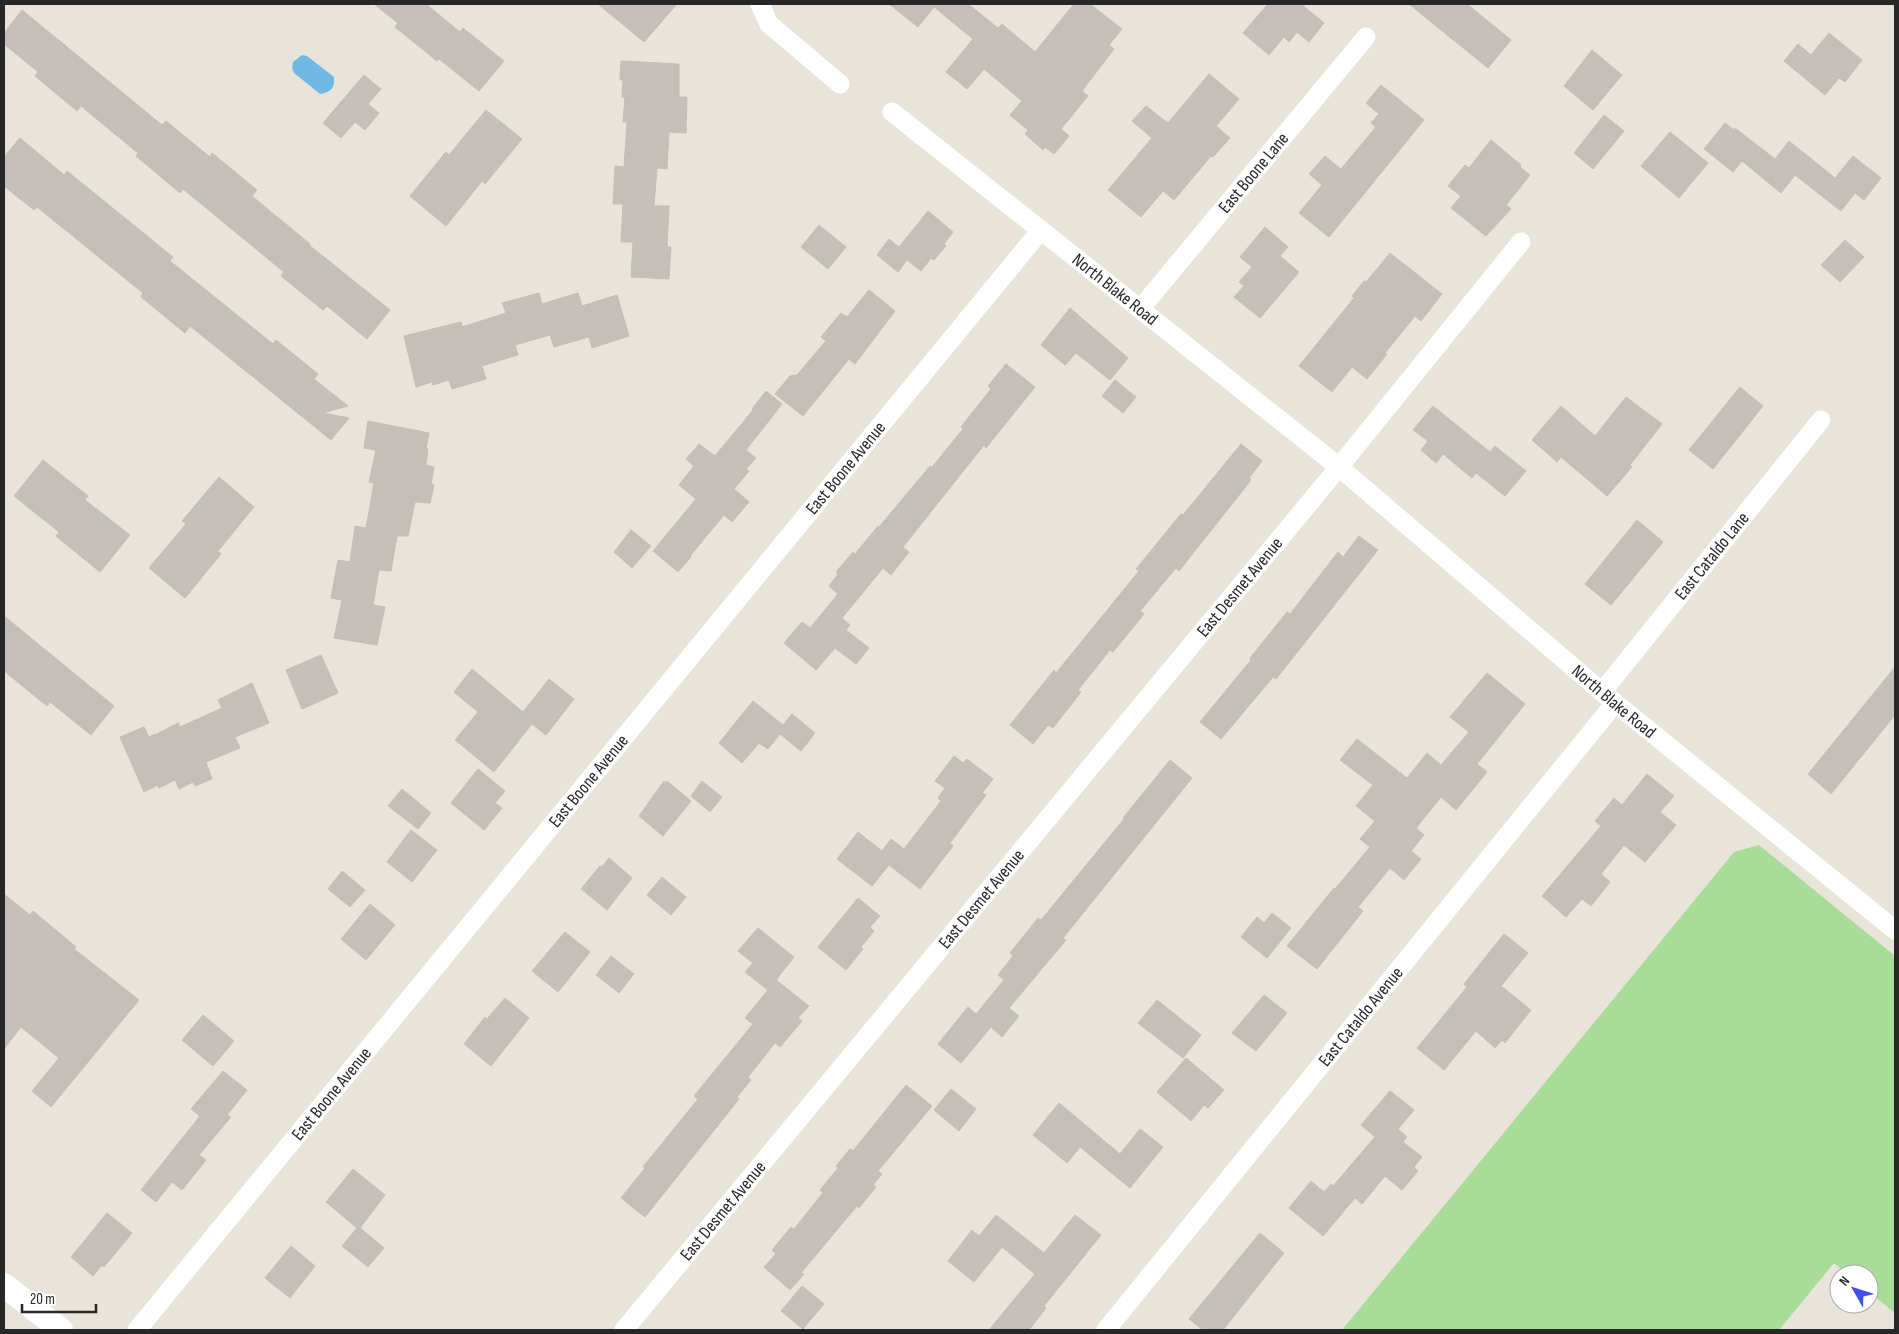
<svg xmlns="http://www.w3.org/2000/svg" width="1899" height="1334" font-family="'Sofia Sans Condensed',sans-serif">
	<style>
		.green { fill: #a8dc98 }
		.water { fill: #71b9e5 }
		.building { fill: #c4c0b9; stroke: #c3bfb3 }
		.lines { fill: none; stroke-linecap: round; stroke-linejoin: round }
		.minor { stroke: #fff; stroke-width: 19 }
		.tertiary { stroke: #fff; stroke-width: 24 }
		.labels { text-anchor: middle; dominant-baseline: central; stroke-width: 4.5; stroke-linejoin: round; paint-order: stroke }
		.street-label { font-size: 18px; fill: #272727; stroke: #fff }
	</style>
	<rect width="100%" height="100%" fill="#e9e4d9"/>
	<!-- green -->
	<path class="green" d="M 1759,845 L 1895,956 L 1895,1313 L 1869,1292 L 1869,1274 L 1847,1274 L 1834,1263 L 1779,1330 L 1342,1330 L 1734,852 Z"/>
	<!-- water -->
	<path class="water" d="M 302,55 L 307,56 L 334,77 C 335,88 331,92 320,94 L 294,73 L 292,68 L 293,62 Z"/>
	<!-- building -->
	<path class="building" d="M 374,4 L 426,4 L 460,32 L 463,28 L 504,61 L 479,91 L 439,59 L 437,61 L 395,27 L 398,23 Z
		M 598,4 L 677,4 L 644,42 Z
		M 889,4 L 968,4 L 998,28 L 1002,24 L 1035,52 L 1074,4 L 1090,4 L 1122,29 L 1109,45 L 1114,49 L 1082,91 L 1088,96 L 1061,129 L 1069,136 L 1054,154 L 1045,147 L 1043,150 L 1025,134 L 1028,130 L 1010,115 L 1022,101 L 984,69 L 967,89 L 946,72 L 973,39 L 934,7 L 918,27 Z
		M 1268,4 L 1301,4 L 1324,23 L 1309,42 L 1297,32 L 1289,42 L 1284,37 L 1269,55 L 1243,33 Z
		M 1409,4 L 1467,4 L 1511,40 L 1488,68 Z
		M 22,10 L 162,125 L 166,121 L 210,157 L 212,153 L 257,190 L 252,196 L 310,244 L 309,245 L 390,310 L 367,339 L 327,306 L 323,310 L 281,276 L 284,272 L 183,189 L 180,193 L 136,156 L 138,153 L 81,106 L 77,111 L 35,76 L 38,72 L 4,44 L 4,33 Z
		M 1829,33 L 1862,60 L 1845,82 L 1839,78 L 1825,95 L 1784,61 L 1798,44 L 1811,55 Z
		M 1592,50 L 1622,75 L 1593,110 L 1564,86 Z
		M 621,61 L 679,64 L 679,97 L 687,97 L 686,133 L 669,132 L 667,169 L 657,168 L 654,206 L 669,206 L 667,247 L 671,247 L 669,279 L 631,277 L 633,242 L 621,242 L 623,204 L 613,204 L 615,166 L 624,167 L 627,122 L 623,122 L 625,98 L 622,97 L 623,80 L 620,80 Z
		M 1209,74 L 1239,99 L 1216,126 L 1230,138 L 1213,157 L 1211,156 L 1174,200 L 1163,191 L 1141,217 L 1108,190 L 1152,138 L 1132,121 L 1146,106 L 1168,123 Z
		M 364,75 L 381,89 L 368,104 L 379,113 L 365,130 L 355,122 L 341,138 L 323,123 Z
		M 1381,85 L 1424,120 L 1329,237 L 1299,213 L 1322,185 L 1309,174 L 1325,156 L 1341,169 L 1376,127 L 1371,123 L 1379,114 L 1366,103 Z
		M 486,110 L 522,139 L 485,184 L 482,181 L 446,226 L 410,196 L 446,152 L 449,155 Z
		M 1604,115 L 1624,131 L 1593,169 L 1574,153 Z
		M 1725,123 L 1734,130 L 1735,128 L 1775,159 L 1789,141 L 1835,178 L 1853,156 L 1881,178 L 1864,200 L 1855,193 L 1841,211 L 1795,175 L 1781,193 L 1742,161 L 1733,172 L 1704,149 Z
		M 1670,132 L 1708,163 L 1679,198 L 1641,166 Z
		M 20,138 L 64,175 L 67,171 L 173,257 L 170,261 L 273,344 L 276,340 L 318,374 L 314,379 L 348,406 L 323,413 L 349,418 L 331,440 L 190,326 L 185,333 L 141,297 L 143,293 L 37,207 L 34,210 L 4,186 L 4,157 Z
		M 1491,140 L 1521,165 L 1520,167 L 1530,175 L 1506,205 L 1511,209 L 1486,236 L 1451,208 L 1461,196 L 1448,186 L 1465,165 L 1469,168 Z
		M 928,211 L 953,232 L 944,244 L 946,246 L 934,260 L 931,258 L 921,271 L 907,260 L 898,272 L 877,255 L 889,239 L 899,247 Z
		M 819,225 L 846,247 L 828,269 L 801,247 Z
		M 1265,227 L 1288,247 L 1280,256 L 1299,272 L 1260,318 L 1234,297 L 1244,286 L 1239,282 L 1252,267 L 1240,257 Z
		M 1845,240 L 1864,257 L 1840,282 L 1821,265 Z
		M 1390,253 L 1442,294 L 1421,321 L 1415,316 L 1385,353 L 1387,354 L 1367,379 L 1352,367 L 1332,392 L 1299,366 L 1354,298 L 1352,296 L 1364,281 L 1366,282 Z
		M 869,290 L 895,311 L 855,364 L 849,359 L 803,416 L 775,394 L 790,376 L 797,375 L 826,341 L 821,337 L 841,313 L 847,317 Z
		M 539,293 L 542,304 L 578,293 L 582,306 L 617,295 L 629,336 L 592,348 L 589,337 L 554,347 L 550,335 L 515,345 L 518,355 L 482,366 L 486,379 L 452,389 L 449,380 L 433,385 L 432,382 L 416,387 L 404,336 L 461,322 L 462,327 L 506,313 L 502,303 Z
		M 1070,308 L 1128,358 L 1110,380 L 1076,353 L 1065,365 L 1041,345 Z
		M 1006,364 L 1035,387 L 986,448 L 984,445 L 903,547 L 909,552 L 891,575 L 883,568 L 842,618 L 850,625 L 846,630 L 869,648 L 856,664 L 835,648 L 816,670 L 784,643 L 802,622 L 810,628 L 838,594 L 829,586 L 838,574 L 836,572 L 853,552 L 855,554 L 878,526 L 879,527 L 930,466 L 932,467 L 963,429 L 961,427 L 991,389 L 988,386 Z
		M 1115,380 L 1136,397 L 1123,413 L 1102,396 Z
		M 1740,387 L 1763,406 L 1713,469 L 1689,450 Z
		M 766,391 L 782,404 L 746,450 L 756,458 L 746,469 L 749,471 L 734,489 L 749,502 L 732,522 L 724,515 L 690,556 L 691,557 L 678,572 L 653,551 L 696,499 L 679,485 L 694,466 L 686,459 L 699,444 L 715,456 L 753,410 L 752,409 Z
		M 1626,397 L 1662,424 L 1630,465 L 1632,467 L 1607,496 L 1561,457 L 1557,462 L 1532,440 L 1561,406 L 1595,436 Z
		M 1433,406 L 1490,452 L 1495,446 L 1526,471 L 1505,496 L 1476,473 L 1472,478 L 1443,454 L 1436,463 L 1421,450 L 1428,441 L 1413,430 Z
		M 368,421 L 429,433 L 426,449 L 428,449 L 426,465 L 434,467 L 431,484 L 434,485 L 430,503 L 415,502 L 408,536 L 397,536 L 391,571 L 379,570 L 373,605 L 385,607 L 377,645 L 334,638 L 342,600 L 331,598 L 338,560 L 350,562 L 355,526 L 366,528 L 374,483 L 369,482 L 376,450 L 364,448 Z
		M 1241,444 L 1262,461 L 1249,478 L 1251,480 L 1179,571 L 1176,568 L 1140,611 L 1144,614 L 1113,652 L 1110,650 L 1078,690 L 1081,692 L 1053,728 L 1048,725 L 1033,744 L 1010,725 L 1054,670 L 1056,673 L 1139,571 L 1136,569 L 1181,514 L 1183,515 Z
		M 43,460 L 88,496 L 85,500 L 130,535 L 100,572 L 56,536 L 59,532 L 14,496 Z
		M 219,477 L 254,507 L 218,551 L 221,554 L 185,598 L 149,568 L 186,524 L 182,521 Z
		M 1637,520 L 1663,542 L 1611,605 L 1585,584 Z
		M 631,530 L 651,546 L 632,568 L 614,552 Z
		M 1359,536 L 1378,550 L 1276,679 L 1273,677 L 1221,739 L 1200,722 L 1251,660 L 1250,658 L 1287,612 L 1290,614 L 1338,552 L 1343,557 Z
		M 4,616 L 114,706 L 91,735 L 50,702 L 47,706 L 4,671 Z
		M 321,655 L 338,693 L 302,709 L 286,670 Z
		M 1895,667 L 1895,715 L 1831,794 L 1808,774 Z
		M 472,669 L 523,712 L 549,679 L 574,699 L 546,735 L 532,724 L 494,772 L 455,740 L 478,712 L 454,692 Z
		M 1487,673 L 1525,704 L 1477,764 L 1487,772 L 1456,810 L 1441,797 L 1416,828 L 1424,835 L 1411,851 L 1421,859 L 1404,880 L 1390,868 L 1358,907 L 1363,911 L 1317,969 L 1287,946 L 1334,888 L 1335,889 L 1370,847 L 1360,839 L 1375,821 L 1356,806 L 1373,785 L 1340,760 L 1357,739 L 1407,778 L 1427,753 L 1441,765 L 1469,732 L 1450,717 Z
		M 252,683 L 269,723 L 235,737 L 240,748 L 206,762 L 212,779 L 195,786 L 193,782 L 179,789 L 175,780 L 159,788 L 158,785 L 144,792 L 120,737 L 144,727 L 149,737 L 155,734 L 155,735 L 178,723 L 180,727 L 222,708 L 218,700 Z
		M 753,701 L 783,725 L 792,714 L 815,733 L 801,751 L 780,734 L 768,749 L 759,743 L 742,763 L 719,743 Z
		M 954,756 L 963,763 L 967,759 L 993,779 L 982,793 L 986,795 L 950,843 L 953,846 L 920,889 L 889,865 L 872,886 L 837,859 L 858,832 L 882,851 L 891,839 L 904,849 L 941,801 L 938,798 L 945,788 L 935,781 Z
		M 1170,760 L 1192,778 L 1063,938 L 1066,940 L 1009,1008 L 1019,1016 L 1002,1037 L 991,1027 L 961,1063 L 938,1044 L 968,1007 L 976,1014 L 1004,980 L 998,975 L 1013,956 L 1010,953 L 1038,918 L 1041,920 L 1124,819 L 1123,818 Z
		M 478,769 L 505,791 L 495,803 L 502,808 L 484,830 L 451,803 Z
		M 1647,774 L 1674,796 L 1660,812 L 1676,825 L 1645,862 L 1624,845 L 1601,874 L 1610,882 L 1591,906 L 1582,899 L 1566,917 L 1542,896 L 1601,826 L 1595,821 L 1614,798 L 1622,805 Z
		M 664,781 L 666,783 L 667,781 L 691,801 L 663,836 L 639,816 Z
		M 702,781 L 722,797 L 710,812 L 691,796 Z
		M 402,789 L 431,813 L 418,829 L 388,806 Z
		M 411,830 L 437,850 L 412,882 L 387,862 Z
		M 609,858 L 632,878 L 607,910 L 581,889 L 600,866 L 602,867 Z
		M 342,871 L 365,890 L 350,907 L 328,889 Z
		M 662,877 L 686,897 L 671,915 L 647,895 Z
		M 4,894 L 30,915 L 33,911 L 76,947 L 74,949 L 139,1000 L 51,1107 L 32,1091 L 59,1058 L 21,1027 L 4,1049 Z
		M 858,898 L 880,916 L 870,927 L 874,931 L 861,947 L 863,949 L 846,970 L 818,947 Z
		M 370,904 L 395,925 L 366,960 L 341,939 Z
		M 1272,913 L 1291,928 L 1267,958 L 1241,937 L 1257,917 L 1264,923 Z
		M 758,928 L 794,957 L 776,980 L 809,1006 L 798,1018 L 802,1021 L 780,1047 L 775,1043 L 748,1077 L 751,1080 L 737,1097 L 739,1099 L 645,1217 L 621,1198 L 645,1168 L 643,1167 L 698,1099 L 694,1096 L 753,1024 L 745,1018 L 768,990 L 745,972 L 753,963 L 738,951 Z
		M 565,932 L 590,952 L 558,992 L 532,971 Z
		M 1504,934 L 1528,953 L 1501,986 L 1531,1010 L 1505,1043 L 1502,1040 L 1495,1048 L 1476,1031 L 1444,1070 L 1417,1048 L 1467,987 L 1464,984 Z
		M 611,956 L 634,974 L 619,993 L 596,975 Z
		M 1264,995 L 1287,1013 L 1256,1051 L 1232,1033 Z
		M 505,998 L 529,1018 L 491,1066 L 464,1044 L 485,1017 L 487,1019 Z
		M 1157,1000 L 1201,1035 L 1183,1058 L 1138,1023 Z
		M 203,1015 L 234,1041 L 213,1066 L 182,1040 Z
		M 1186,1058 L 1224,1090 L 1208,1108 L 1204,1105 L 1191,1121 L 1157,1092 Z
		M 223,1071 L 247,1090 L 227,1115 L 231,1117 L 199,1155 L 206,1160 L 182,1190 L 172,1182 L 156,1202 L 141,1190 L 200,1116 L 191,1109 Z
		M 906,1085 L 932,1106 L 878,1171 L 882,1174 L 873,1185 L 876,1187 L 859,1208 L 857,1206 L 801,1273 L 804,1274 L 790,1290 L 764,1267 L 776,1254 L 772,1250 L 791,1227 L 794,1229 L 823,1193 L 820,1190 L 838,1168 L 836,1166 L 850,1149 L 853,1151 Z
		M 951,1089 L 976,1109 L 959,1131 L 934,1110 Z
		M 1390,1091 L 1414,1110 L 1398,1129 L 1407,1137 L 1403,1142 L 1422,1157 L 1414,1167 L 1418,1171 L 1402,1190 L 1385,1176 L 1362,1204 L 1355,1198 L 1323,1236 L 1289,1208 L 1311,1181 L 1324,1192 L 1331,1184 L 1333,1186 L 1375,1137 L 1361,1125 Z
		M 1059,1103 L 1120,1154 L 1140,1129 L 1163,1147 L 1130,1188 L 1080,1147 L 1067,1163 L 1033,1135 Z
		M 353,1169 L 385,1195 L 360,1228 L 384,1248 L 368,1267 L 342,1246 L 357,1228 L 326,1202 Z
		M 107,1213 L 132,1233 L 104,1267 L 102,1265 L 93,1276 L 71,1257 Z
		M 996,1215 L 1044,1253 L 1075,1215 L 1101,1235 L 1044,1306 L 1046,1308 L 1029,1330 L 989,1330 L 1035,1274 L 1002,1247 L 974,1282 L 948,1261 L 972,1230 L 979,1236 Z
		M 1260,1233 L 1284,1253 L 1223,1330 L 1203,1330 L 1189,1319 Z
		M 291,1246 L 315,1266 L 290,1298 L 265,1278 Z
		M 802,1286 L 824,1304 L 803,1329 L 781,1311 Z"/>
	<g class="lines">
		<!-- minor -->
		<g class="minor">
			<path d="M 760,4 L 769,24 L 840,84"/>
			<path id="s1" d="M 892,112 L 1339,467 L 1615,703 L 1895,930"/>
			<path id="s2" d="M 1141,308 L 1366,37"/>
			<path id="s3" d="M 1602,692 L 1821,420"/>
			<path id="s4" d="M 137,1330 L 1041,230"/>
			<path id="s5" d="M 624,1330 L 1339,467 L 1521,242"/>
			<path id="s6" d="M 1106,1330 L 1615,703"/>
		</g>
		<!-- tertiary -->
		<path class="tertiary" d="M 4,1285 L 61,1330"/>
	</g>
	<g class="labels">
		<!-- street labels -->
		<g class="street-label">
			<text stroke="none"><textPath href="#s2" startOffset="176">East Boone Lane</textPath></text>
			<text stroke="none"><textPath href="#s1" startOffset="285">North Blake Road</textPath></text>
			<text stroke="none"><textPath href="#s4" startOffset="1116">East Boone Avenue</textPath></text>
			<text stroke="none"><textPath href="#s3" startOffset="175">East Cataldo Lane</textPath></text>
			<text stroke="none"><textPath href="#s5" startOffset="965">East Desmet Avenue</textPath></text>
			<text stroke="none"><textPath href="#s1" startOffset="932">North Blake Road</textPath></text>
			<text stroke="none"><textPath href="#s4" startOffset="711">East Boone Avenue</textPath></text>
			<text stroke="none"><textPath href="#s5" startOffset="560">East Desmet Avenue</textPath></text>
			<text stroke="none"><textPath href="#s6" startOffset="404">East Cataldo Avenue</textPath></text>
			<text stroke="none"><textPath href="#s4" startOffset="306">East Boone Avenue</textPath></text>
			<text stroke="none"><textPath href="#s5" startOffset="155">East Desmet Avenue</textPath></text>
		</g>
	</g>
	<!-- border -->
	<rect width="1899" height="1334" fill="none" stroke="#272727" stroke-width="10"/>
	<!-- north arrow -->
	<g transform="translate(1854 1289) rotate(309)"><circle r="24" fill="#ffffff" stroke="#a9a9a9"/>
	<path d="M0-4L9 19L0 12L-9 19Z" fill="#424eed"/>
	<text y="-8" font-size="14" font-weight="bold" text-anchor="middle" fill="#272727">N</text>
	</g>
	<!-- scale -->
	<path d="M22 1304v8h74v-8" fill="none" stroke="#272727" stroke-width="2.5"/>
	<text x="30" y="1304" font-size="15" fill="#272727" stroke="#ffffff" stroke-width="4" paint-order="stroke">20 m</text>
</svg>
